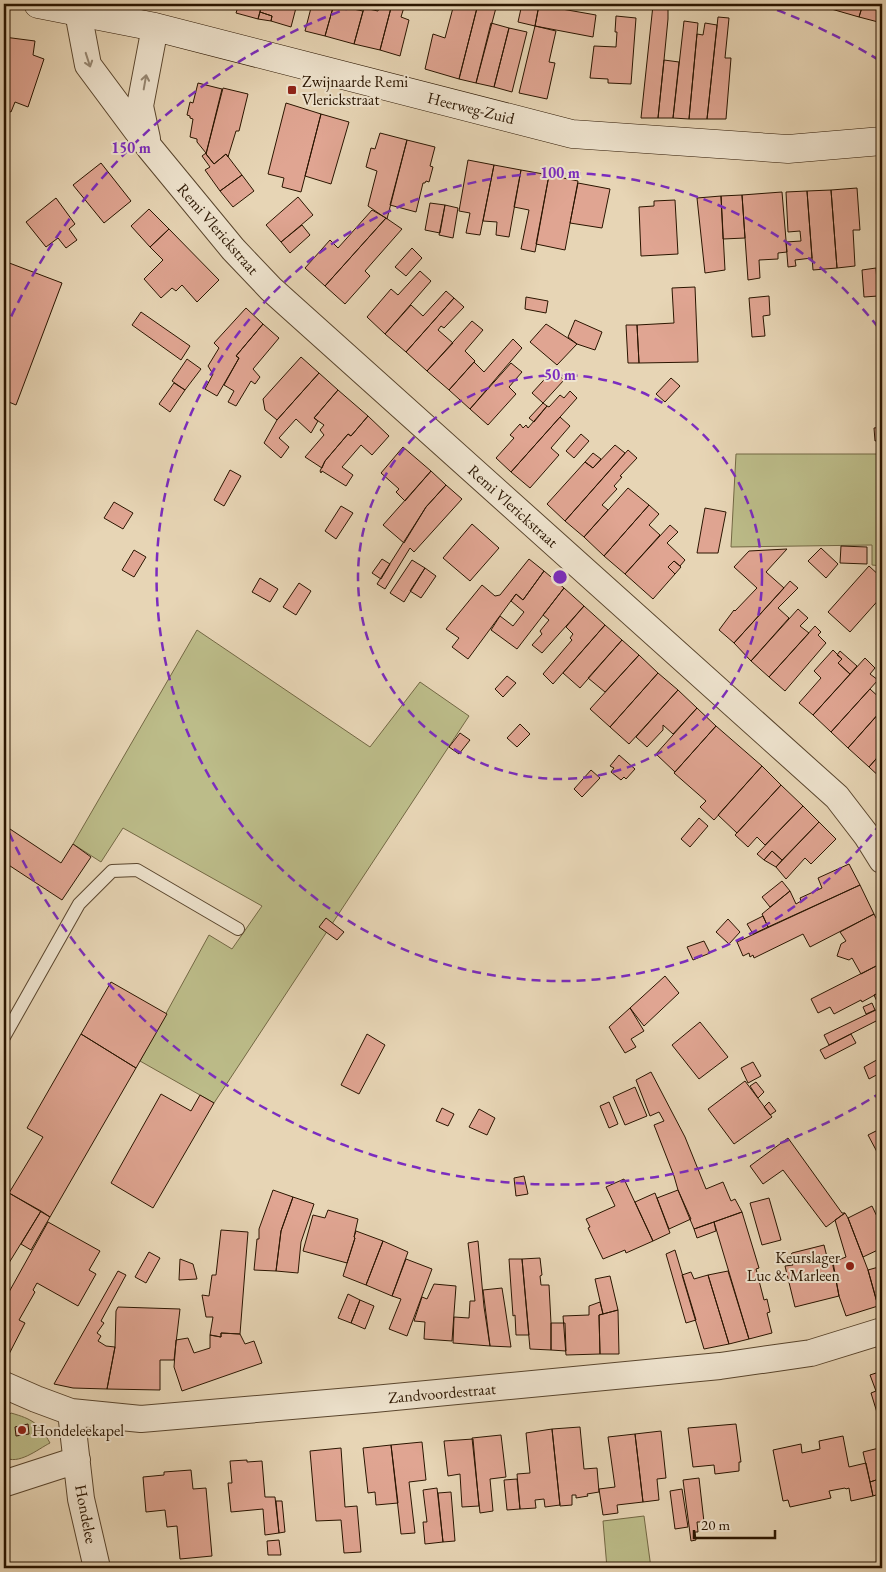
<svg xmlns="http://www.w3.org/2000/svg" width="886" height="1572" font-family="'EB Garamond',serif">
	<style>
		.green { fill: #bcbc89; stroke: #736844 }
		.building { fill: #e0a592; stroke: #2a1500 }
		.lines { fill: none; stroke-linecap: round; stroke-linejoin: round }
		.lane-casing { stroke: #59452d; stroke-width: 14 }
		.street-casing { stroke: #59452d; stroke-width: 28 }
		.secondary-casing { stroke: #2a1500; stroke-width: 29 }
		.lane { stroke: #efe4cf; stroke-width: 12 }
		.street { stroke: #efe4cf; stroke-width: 26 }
		.secondary { stroke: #efe4cf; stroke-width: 28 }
		.oneway { stroke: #968772 }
		.ring { fill: none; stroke: #7b2cbf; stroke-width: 2.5; stroke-dasharray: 9 6 }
		.poi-dot { fill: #8f2418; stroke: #efe4cf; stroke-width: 2 }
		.labels { text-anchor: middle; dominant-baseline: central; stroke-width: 4; stroke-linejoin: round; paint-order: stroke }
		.poi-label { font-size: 16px; fill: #2a1500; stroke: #efe4cf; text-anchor: start }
		.street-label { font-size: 16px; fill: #2a1500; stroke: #efe4cf }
		.centre { fill: #7b2cbf; stroke: #efe4cf; stroke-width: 2.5 }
		.ring-label { font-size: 15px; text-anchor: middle; font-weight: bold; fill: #7b2cbf; stroke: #efe4cf; stroke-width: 4; stroke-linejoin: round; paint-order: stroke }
	</style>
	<rect width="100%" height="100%" fill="#e7d5b5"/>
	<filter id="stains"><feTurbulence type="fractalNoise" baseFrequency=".004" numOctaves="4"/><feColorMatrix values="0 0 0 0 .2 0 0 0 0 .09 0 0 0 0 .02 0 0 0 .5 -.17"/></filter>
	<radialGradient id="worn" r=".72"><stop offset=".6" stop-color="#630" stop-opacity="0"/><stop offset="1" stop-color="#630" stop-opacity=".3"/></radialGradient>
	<!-- green -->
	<path class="green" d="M 736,454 L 882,454 L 882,566 L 872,565 L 872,545 L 731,547 Z
		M 197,630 L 370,747 L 420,682 L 469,716 L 214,1103 L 140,1061 L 209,935 L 232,949 L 262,906 L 123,828 L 101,862 L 73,844 Z
		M 11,1413 C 32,1419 39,1423 50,1443 C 38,1449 18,1466 4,1457 L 4,1419 Z
		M 644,1516 L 651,1568 L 607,1568 L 603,1521 Z"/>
	<!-- building -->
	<path class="building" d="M 239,4 L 262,4 L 258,19 L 236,13 Z
		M 262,4 L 297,4 L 291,27 L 271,21 L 272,16 L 260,12 Z
		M 312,4 L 334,4 L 325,36 L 305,31 Z
		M 334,4 L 355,4 L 353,9 L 363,11 L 354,44 L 325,36 Z
		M 380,4 L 392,4 L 380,50 L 354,44 L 364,8 L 378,11 Z
		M 392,4 L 405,4 L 401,17 L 409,20 L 400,56 L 380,50 Z
		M 454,4 L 478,4 L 459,79 L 425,69 L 433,34 L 445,38 Z
		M 478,4 L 497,4 L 476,83 L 459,79 Z
		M 522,4 L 539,5 L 535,26 L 518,22 Z
		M 814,4 L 863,4 L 859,17 Z
		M 863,4 L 882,4 L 882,23 L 859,17 Z
		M 539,5 L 596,15 L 593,37 L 535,26 Z
		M 653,5 L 668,6 L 668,19 L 664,60 L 658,118 L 641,118 Z
		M 260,12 L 272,16 L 271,21 L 258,19 Z
		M 616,16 L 636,18 L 631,84 L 608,83 L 608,79 L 590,78 L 594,46 L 616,47 L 617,32 L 615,32 Z
		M 718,17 L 729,18 L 725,58 L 731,58 L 726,119 L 707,119 Z
		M 684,21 L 698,23 L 689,119 L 673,118 Z
		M 491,23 L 509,28 L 494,87 L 476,83 Z
		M 705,23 L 717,25 L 707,119 L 689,119 L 697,34 L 703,35 Z
		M 535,26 L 556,31 L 549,62 L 555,63 L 547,99 L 519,93 Z
		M 509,28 L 527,32 L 512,92 L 494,87 Z
		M 4,37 L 35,41 L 33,55 L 44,59 L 28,107 L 15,102 L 11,112 L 4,109 Z
		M 664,60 L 679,62 L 673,118 L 658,118 Z
		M 198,83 L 222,89 L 206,154 L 214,164 L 226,154 L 242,175 L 220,191 L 205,170 L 210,167 L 202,156 L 206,153 L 197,142 L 197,139 L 190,137 L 193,119 L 190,118 L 190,116 L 187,115 L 190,102 L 193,103 Z
		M 223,88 L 248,94 L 239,131 L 236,131 L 228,157 L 226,154 L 214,164 L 206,154 Z
		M 286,103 L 321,114 L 301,192 L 282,187 L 284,178 L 268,174 Z
		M 321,114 L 349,122 L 331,184 L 305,176 Z
		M 380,133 L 407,140 L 387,219 L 368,206 L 377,171 L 366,167 L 371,148 L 375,149 Z
		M 407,140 L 435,147 L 430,166 L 433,167 L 429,182 L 426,181 L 425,183 L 423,183 L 416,212 L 390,205 Z
		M 468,160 L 494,165 L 480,235 L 466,233 L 470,213 L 459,211 Z
		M 101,163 L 131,201 L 104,223 L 73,185 Z
		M 494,165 L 521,170 L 509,237 L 496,235 L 497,222 L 483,221 Z
		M 521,170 L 549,175 L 535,252 L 521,249 L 529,210 L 514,207 Z
		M 242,175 L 254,191 L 233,207 L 220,191 Z
		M 549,175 L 578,181 L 565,250 L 536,244 Z
		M 578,183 L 610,189 L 602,228 L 570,223 Z
		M 857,188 L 860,230 L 853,230 L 855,266 L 837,268 L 831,190 Z
		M 831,190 L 837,268 L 813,270 L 807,191 Z
		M 807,191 L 812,258 L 795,260 L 796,266 L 788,267 L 786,242 L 801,241 L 800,231 L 788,232 L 786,192 Z
		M 782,192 L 787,252 L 778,253 L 778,259 L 759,260 L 760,278 L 748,280 L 742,195 Z
		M 742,195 L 745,238 L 723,239 L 721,196 Z
		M 721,196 L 725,270 L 705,273 L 697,198 Z
		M 298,197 L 313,215 L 281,242 L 266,225 Z
		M 56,198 L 75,224 L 69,229 L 77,240 L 66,248 L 58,238 L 46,247 L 26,222 Z
		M 675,200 L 678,254 L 641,256 L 639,207 L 654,206 L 654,201 Z
		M 430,203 L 445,205 L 440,233 L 425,230 Z
		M 445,205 L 458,208 L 453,238 L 439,235 Z
		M 149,209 L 169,229 L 150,247 L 131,226 Z
		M 372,210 L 386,218 L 325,286 L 305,268 L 330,240 L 338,248 Z
		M 386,218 L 402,229 L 365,271 L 370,276 L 345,304 L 325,286 Z
		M 302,225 L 310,235 L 290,253 L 281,242 Z
		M 169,229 L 219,280 L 197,302 L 182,285 L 176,291 L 172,288 L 161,298 L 144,279 L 163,260 L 150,247 Z
		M 412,248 L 422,258 L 406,276 L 395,267 Z
		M 4,261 L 62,283 L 16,405 L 4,400 Z
		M 876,268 L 878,296 L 864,297 L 862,270 Z
		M 420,271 L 431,281 L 385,334 L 367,317 L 391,289 L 398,295 Z
		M 695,287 L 698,362 L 639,363 L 637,325 L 674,323 L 672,288 Z
		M 446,291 L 454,298 L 406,352 L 385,334 L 411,305 L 423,316 Z
		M 769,296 L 770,315 L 763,316 L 765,336 L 752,337 L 749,298 Z
		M 526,297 L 548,301 L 546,313 L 525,309 Z
		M 454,298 L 464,307 L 444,328 L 441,326 L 438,330 L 453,343 L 427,371 L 406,352 Z
		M 246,308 L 263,324 L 236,356 L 239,358 L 217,396 L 205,389 L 213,374 L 208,366 L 219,348 L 214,343 Z
		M 141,312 L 190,346 L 181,360 L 132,325 Z
		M 575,320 L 602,332 L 595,350 L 577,344 L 568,337 Z
		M 472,321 L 483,330 L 465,351 L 475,361 L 449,390 L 427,371 Z
		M 263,324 L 279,338 L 253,369 L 260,377 L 255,384 L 251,381 L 236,406 L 228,402 L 234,391 L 224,385 L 239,358 L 236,356 Z
		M 546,324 L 577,344 L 557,365 L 530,342 Z
		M 626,325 L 637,325 L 639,363 L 628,363 Z
		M 513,339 L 522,348 L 470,409 L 449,390 L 474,362 L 484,372 Z
		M 301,357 L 319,373 L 277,420 L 265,410 L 263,399 Z
		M 187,359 L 201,369 L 185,390 L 172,381 Z
		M 511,363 L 522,372 L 509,387 L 516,394 L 488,425 L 470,409 Z
		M 553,370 L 564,380 L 543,403 L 532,393 Z
		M 319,373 L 338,390 L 314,418 L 318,421 L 311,433 L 296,419 L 279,438 L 289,447 L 281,458 L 264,443 L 277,420 Z
		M 671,378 L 680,386 L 665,402 L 656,394 Z
		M 174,383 L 185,390 L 170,412 L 159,404 Z
		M 338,390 L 368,416 L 351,436 L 348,434 L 325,461 L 322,468 L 305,457 L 324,435 L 320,430 L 324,425 L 314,418 Z
		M 570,391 L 577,398 L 511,472 L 496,458 L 514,438 L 510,435 L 520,424 L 523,428 L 526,425 L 528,428 L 547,406 L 549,407 L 560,395 L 564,398 Z
		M 543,403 L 547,406 L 534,422 L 529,418 Z
		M 368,416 L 389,436 L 372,455 L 361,445 L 342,467 L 353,475 L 346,486 L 322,471 L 321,473 L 320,471 L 325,461 L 348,434 L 351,436 Z
		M 560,417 L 570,426 L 551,448 L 559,455 L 530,488 L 511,472 Z
		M 882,427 L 882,439 L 875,441 L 874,428 Z
		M 581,434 L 589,441 L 574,458 L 566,451 Z
		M 615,445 L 625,453 L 565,521 L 547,504 L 585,462 L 593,468 Z
		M 403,447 L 431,471 L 405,501 L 396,492 L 399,489 L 381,473 Z
		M 628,450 L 637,458 L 620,476 L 622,477 L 614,486 L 617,489 L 602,505 L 608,510 L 584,537 L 565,521 Z
		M 593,453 L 601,459 L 593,468 L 585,462 Z
		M 230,470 L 241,476 L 224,506 L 214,500 Z
		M 431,471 L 446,485 L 426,507 L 404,543 L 383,525 Z
		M 446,485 L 462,499 L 414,552 L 410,548 L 385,589 L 377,584 L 426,507 Z
		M 628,488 L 649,505 L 604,556 L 584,537 Z
		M 114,502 L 133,513 L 123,529 L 104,518 Z
		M 649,505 L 659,514 L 649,525 L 660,535 L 625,574 L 604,556 Z
		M 341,506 L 353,513 L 336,539 L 325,531 Z
		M 705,508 L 726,512 L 718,553 L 697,553 Z
		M 472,524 L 499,548 L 470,581 L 443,558 Z
		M 670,525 L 678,532 L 667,543 L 685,560 L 680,566 L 674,561 L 668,567 L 675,574 L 653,599 L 625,574 Z
		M 841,546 L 867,547 L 867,564 L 840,563 Z
		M 821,548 L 838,564 L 826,578 L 808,561 Z
		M 787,549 L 766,572 L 784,588 L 734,643 L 719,630 L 734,610 L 735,611 L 757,588 L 734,567 L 749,551 Z
		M 134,550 L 146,557 L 134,577 L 122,570 Z
		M 382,559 L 390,564 L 381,579 L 372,573 Z
		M 529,559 L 544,571 L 523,600 L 516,594 L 468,659 L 452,647 L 459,638 L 446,629 L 482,585 L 495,596 L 500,595 Z
		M 412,560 L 425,568 L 404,602 L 390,593 Z
		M 674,561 L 681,567 L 675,574 L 668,567 Z
		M 869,566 L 882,578 L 882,596 L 850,632 L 828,612 Z
		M 425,568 L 436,576 L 421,598 L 410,591 Z
		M 544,571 L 564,588 L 517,649 L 491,630 L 500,616 L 513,626 L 524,612 L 511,601 L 516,594 L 523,600 Z
		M 260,578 L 278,589 L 270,602 L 252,592 Z
		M 790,581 L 798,588 L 778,608 L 789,618 L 751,661 L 734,643 Z
		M 299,583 L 311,591 L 296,615 L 283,607 Z
		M 564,588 L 584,606 L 542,653 L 532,645 L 542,634 L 540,631 L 549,620 L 543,615 Z
		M 584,606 L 605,625 L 553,684 L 543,674 L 572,640 L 570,638 L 573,634 L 566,627 Z
		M 798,609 L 808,618 L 800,626 L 809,633 L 769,677 L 751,661 Z
		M 605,625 L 622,640 L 580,688 L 563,673 Z
		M 815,626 L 821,632 L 818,635 L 826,643 L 785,691 L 769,677 Z
		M 622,640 L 639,655 L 605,692 L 588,678 Z
		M 833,650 L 842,659 L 838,663 L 850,674 L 813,715 L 799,703 L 821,678 L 814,671 Z
		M 840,651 L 857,666 L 850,674 L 838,663 L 842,659 L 837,655 Z
		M 639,655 L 658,673 L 610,727 L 590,709 Z
		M 865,658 L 875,668 L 870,674 L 878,680 L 831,732 L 813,715 Z
		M 658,673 L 678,690 L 629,744 L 610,727 Z
		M 507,676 L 516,683 L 503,697 L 495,689 Z
		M 870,689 L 882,700 L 882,710 L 848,748 L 831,732 Z
		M 678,690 L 697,708 L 673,734 L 663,725 L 663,730 L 647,747 L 636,737 Z
		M 697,708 L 716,726 L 675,772 L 656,754 Z
		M 879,713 L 882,716 L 882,752 L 869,767 L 848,748 Z
		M 520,724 L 530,734 L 517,747 L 507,738 Z
		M 716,726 L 762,766 L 714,820 L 700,807 L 706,801 L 674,773 Z
		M 460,733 L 470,740 L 459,754 L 449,747 Z
		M 882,752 L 882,779 L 869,767 Z
		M 619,755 L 635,769 L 626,779 L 624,777 L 621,780 L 611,772 L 614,768 L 610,766 Z
		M 762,766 L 781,785 L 737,833 L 718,815 Z
		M 591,770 L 600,778 L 582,797 L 574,789 Z
		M 781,785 L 803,806 L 765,845 L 757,837 L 748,847 L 735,835 Z
		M 803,806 L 819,822 L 782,860 L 772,851 L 764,860 L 757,854 Z
		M 699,818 L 708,826 L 690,847 L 681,839 Z
		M 819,822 L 836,839 L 811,864 L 805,858 L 786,879 L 776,867 Z
		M 4,825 L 61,863 L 73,844 L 91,857 L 62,900 L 4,862 Z
		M 772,851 L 782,860 L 776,867 L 764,860 Z
		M 849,864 L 860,885 L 768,927 L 762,914 L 790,891 L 796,904 L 801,901 L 800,898 L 822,888 L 818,878 Z
		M 782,881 L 790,891 L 770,907 L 762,897 Z
		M 860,885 L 874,914 L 810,947 L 803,934 L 754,958 L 753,955 L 750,957 L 749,953 L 743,956 L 737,942 Z
		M 874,914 L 882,930 L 882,963 L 861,974 L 852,958 L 849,960 L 837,956 L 841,944 L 846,941 L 840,932 Z
		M 763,916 L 768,927 L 753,934 L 747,924 Z
		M 326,918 L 344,932 L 337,940 L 319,927 Z
		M 728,919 L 740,932 L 729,944 L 716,932 Z
		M 704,941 L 710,953 L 693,960 L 687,947 Z
		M 882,963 L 882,991 L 862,1002 L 861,1000 L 834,1014 L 830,1007 L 818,1013 L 811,999 Z
		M 665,976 L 679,993 L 644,1026 L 630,1008 Z
		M 111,982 L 167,1014 L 136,1068 L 81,1034 Z
		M 882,991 L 882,1018 L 829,1045 L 824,1035 L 880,1008 L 874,995 Z
		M 872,1003 L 875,1010 L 866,1014 L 863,1007 Z
		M 630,1008 L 644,1031 L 631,1039 L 636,1047 L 625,1053 L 609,1027 Z
		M 882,1018 L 882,1033 L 876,1021 Z
		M 700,1022 L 728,1057 L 699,1079 L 672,1045 Z
		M 81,1034 L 136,1068 L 50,1217 L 9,1193 L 43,1137 L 27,1128 Z
		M 367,1034 L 385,1045 L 359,1094 L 341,1085 Z
		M 851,1034 L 856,1043 L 825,1059 L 820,1050 Z
		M 882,1057 L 882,1072 L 869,1079 L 864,1067 Z
		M 753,1062 L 761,1076 L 748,1083 L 741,1068 Z
		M 651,1072 L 685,1137 L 706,1189 L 723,1182 L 731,1201 L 735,1199 L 742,1212 L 694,1229 L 678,1190 L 674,1176 L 654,1125 L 664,1121 L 659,1112 L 650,1116 L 636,1080 Z
		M 745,1081 L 772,1117 L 734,1144 L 708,1109 Z
		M 756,1082 L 764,1092 L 758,1098 L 750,1086 Z
		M 635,1087 L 647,1116 L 625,1125 L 613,1097 Z
		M 161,1094 L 191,1111 L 200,1095 L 214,1103 L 153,1208 L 111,1183 Z
		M 609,1102 L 618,1124 L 609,1128 L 600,1106 Z
		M 769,1102 L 776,1111 L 770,1115 L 764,1107 Z
		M 442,1108 L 454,1114 L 448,1126 L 436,1121 Z
		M 479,1109 L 495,1118 L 487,1135 L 469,1127 Z
		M 882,1128 L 882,1146 L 876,1150 L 868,1135 Z
		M 788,1138 L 842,1213 L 845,1213 L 826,1227 L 783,1170 L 763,1184 L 750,1166 Z
		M 882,1146 L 882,1157 L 880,1158 L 876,1150 Z
		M 524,1176 L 528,1194 L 516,1196 L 514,1178 Z
		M 624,1179 L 653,1241 L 626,1253 L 625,1250 L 603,1259 L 588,1228 L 590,1227 L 586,1219 L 615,1206 L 606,1187 Z
		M 273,1190 L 293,1197 L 281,1231 L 276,1271 L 254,1270 L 257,1239 L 259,1239 L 259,1229 Z
		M 678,1190 L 691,1219 L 669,1229 L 657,1198 Z
		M 9,1193 L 41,1211 L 4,1271 L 4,1202 Z
		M 655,1193 L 670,1233 L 653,1241 L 635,1202 Z
		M 293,1197 L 314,1204 L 301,1242 L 298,1273 L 276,1271 L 281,1231 Z
		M 769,1198 L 781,1240 L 762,1245 L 750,1203 Z
		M 872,1206 L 882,1227 L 882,1248 L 863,1257 L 848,1218 Z
		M 328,1210 L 358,1219 L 354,1237 L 355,1238 L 347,1263 L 303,1251 L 313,1215 L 325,1218 Z
		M 41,1211 L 50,1217 L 31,1250 L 21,1244 Z
		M 742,1212 L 759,1268 L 756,1269 L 764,1300 L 767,1299 L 770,1312 L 767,1313 L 772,1333 L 749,1339 L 714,1222 Z
		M 845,1213 L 848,1218 L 868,1270 L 878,1306 L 846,1316 L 839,1296 L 833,1262 L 846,1257 L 835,1220 Z
		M 48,1222 L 100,1251 L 89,1270 L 96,1274 L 78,1306 L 37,1283 L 33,1290 L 35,1292 L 19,1320 L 25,1323 L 7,1358 L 4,1357 L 4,1301 Z
		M 714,1222 L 716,1231 L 697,1238 L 694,1229 Z
		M 221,1230 L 248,1232 L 240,1334 L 221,1333 L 221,1337 L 210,1335 L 213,1317 L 206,1317 L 202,1295 L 209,1296 L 212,1275 L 216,1275 Z
		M 356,1231 L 383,1241 L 366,1285 L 343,1276 L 355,1238 L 354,1237 Z
		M 383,1241 L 408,1252 L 392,1296 L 366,1285 Z
		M 478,1241 L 484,1307 L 490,1346 L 453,1343 L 454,1317 L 469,1318 L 470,1301 L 475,1301 L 468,1243 Z
		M 824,1245 L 827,1257 L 831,1256 L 839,1296 L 795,1307 L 785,1266 L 793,1265 L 790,1256 L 792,1253 Z
		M 675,1250 L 696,1320 L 686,1323 L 666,1254 Z
		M 149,1252 L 160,1258 L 146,1283 L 135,1277 Z
		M 540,1258 L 542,1275 L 540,1276 L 541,1285 L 549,1285 L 551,1323 L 551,1350 L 530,1349 L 522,1259 Z
		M 180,1259 L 193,1264 L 197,1279 L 179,1280 Z
		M 406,1259 L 432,1269 L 407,1336 L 389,1329 L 401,1299 L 392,1296 Z
		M 509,1259 L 522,1259 L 529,1335 L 516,1335 L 515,1315 L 513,1316 Z
		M 882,1266 L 882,1305 L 878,1306 L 868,1270 Z
		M 118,1271 L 126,1275 L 101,1321 L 104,1323 L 97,1333 L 101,1336 L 98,1341 L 106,1346 L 115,1347 L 107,1389 L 73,1388 L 54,1384 Z
		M 728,1271 L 749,1339 L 729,1344 L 708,1275 Z
		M 691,1272 L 694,1279 L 708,1275 L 729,1344 L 704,1349 L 682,1275 Z
		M 610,1276 L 618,1310 L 603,1314 L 595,1279 Z
		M 434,1284 L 456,1286 L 452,1341 L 424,1339 L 425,1322 L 414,1321 L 422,1297 L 427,1299 Z
		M 502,1288 L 505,1307 L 511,1347 L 490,1346 L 483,1290 Z
		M 348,1294 L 360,1300 L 351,1323 L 338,1318 Z
		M 360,1300 L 374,1306 L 365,1329 L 351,1323 Z
		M 600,1302 L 603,1314 L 599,1315 L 600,1354 L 566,1355 L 563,1316 L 589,1315 L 589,1306 Z
		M 118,1307 L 180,1309 L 174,1360 L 160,1360 L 160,1390 L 107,1389 L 115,1347 L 116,1311 Z
		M 618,1310 L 619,1354 L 600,1354 L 599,1315 Z
		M 551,1323 L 565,1323 L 566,1351 L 551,1350 Z
		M 221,1333 L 240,1334 L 245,1344 L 254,1341 L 262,1363 L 182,1391 L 174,1367 L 176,1340 L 188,1338 L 194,1353 L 210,1348 L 210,1335 L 221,1337 Z
		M 882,1371 L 882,1418 L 879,1419 L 871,1393 L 876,1391 L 870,1375 Z
		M 28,1424 L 29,1434 L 16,1436 L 15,1427 Z
		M 736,1424 L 741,1462 L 739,1462 L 739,1471 L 715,1474 L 714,1465 L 693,1467 L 688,1428 Z
		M 580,1427 L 584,1469 L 597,1468 L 599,1492 L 587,1494 L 588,1496 L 576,1498 L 576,1495 L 572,1495 L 572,1505 L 560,1506 L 552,1429 Z
		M 552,1429 L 560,1505 L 545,1507 L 544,1499 L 535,1500 L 536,1508 L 520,1509 L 517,1474 L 530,1473 L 526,1433 Z
		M 661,1431 L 666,1478 L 657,1479 L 659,1500 L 643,1502 L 635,1434 Z
		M 635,1434 L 643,1502 L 617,1505 L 618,1513 L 603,1515 L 599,1489 L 615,1487 L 608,1437 Z
		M 501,1435 L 506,1477 L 490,1479 L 493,1511 L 480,1513 L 472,1438 Z
		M 843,1436 L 849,1467 L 866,1463 L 873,1496 L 851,1501 L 849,1488 L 846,1489 L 845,1488 L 829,1491 L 831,1498 L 790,1507 L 788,1500 L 783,1501 L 773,1450 L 801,1444 L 802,1453 L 820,1449 L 819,1441 Z
		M 473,1439 L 479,1506 L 462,1507 L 460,1474 L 448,1476 L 444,1441 Z
		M 422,1442 L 426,1480 L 409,1482 L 415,1533 L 401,1534 L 391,1445 Z
		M 391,1445 L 398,1503 L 376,1505 L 375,1492 L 368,1493 L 363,1448 Z
		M 341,1448 L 345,1507 L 357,1506 L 361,1552 L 344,1553 L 341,1520 L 316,1521 L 310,1451 Z
		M 879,1448 L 882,1460 L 882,1478 L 870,1482 L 863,1452 Z
		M 247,1460 L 247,1462 L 262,1461 L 265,1497 L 275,1497 L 279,1533 L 265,1535 L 263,1509 L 231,1512 L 228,1483 L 232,1483 L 230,1461 Z
		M 191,1470 L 193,1489 L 206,1488 L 212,1556 L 180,1559 L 177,1526 L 167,1527 L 165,1510 L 146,1512 L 143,1477 L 164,1475 L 164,1472 Z
		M 699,1478 L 704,1522 L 697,1522 L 698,1532 L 695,1532 L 696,1540 L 691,1541 L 683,1480 Z
		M 882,1478 L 882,1493 L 873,1496 L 870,1482 Z
		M 517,1479 L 520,1509 L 507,1510 L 504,1480 Z
		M 437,1488 L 443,1542 L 425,1544 L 423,1522 L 427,1522 L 423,1490 Z
		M 682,1489 L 688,1527 L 675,1529 L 670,1491 Z
		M 451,1492 L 455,1541 L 443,1542 L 438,1493 Z
		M 276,1501 L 282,1501 L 285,1532 L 279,1533 Z
		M 279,1540 L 281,1555 L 268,1555 L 267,1541 Z"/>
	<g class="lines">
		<defs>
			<path id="lane" d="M 4,1037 L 79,904 L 112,871 L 137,870 L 238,929"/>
			<path id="street" d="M 78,12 L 88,65 L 149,147 L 233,249 L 271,289 L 837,797 L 867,836 L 882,860
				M 147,139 L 140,106 L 155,27
				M 4,1385 L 36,1399 L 71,1412 L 141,1419 L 374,1399 L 720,1366 L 811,1353 L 882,1331
				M 71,1412 L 81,1499 L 97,1568
				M 4,1482 L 6,1483 L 77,1460"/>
			<path id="secondary" d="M 38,4 L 155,27 L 572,134 L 788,149 L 882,141"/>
		</defs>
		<!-- lane casing -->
		<use href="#lane" class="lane-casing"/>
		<!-- street casing -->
		<use href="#street" class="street-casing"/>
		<!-- secondary casing -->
		<use href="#secondary" class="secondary-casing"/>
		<!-- lane -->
		<use href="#lane" class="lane"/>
		<!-- street -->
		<use href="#street" class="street"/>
		<!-- secondary -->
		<use href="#secondary" class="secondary"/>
	</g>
	<!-- one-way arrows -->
	<defs><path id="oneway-shaft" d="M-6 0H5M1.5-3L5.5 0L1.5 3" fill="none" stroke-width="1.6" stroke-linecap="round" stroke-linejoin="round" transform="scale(1.25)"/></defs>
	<g class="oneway">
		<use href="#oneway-shaft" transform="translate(88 60) rotate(72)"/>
		<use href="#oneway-shaft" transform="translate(145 82) rotate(-80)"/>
	</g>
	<!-- distance rings -->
	<g class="ring">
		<circle cx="560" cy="577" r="202"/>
		<path d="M881 823A404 404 0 1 1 881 331"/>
		<path d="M882 1092A607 607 0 0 1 5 824M5 330A607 607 0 0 1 357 5M763 5A607 607 0 0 1 882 62"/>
	</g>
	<!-- markers -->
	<g class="poi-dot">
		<rect x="287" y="85" width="10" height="10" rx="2.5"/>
		<circle cx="850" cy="1266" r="5"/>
		<circle cx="22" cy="1430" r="5"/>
	</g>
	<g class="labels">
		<!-- poi labels -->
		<g class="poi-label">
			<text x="302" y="81">Zwijnaarde Remi<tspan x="302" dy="18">Vlerickstraat</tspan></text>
			<text x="840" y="1257" text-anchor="end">Keurslager<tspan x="840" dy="18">Luc &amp; Marleen</tspan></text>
			<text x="32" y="1430">Hondeleekapel</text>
		</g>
		<!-- street labels -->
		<g class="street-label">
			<text transform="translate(471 108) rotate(14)">Heerweg-Zuid</text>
			<text transform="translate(218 229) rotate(49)">Remi Vlerickstraat</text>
			<text transform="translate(513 506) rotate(42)">Remi Vlerickstraat</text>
			<text transform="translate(442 1393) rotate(-5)">Zandvoordestraat</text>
			<text transform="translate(86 1514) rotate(79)">Hondelee</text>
		</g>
	</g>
	<circle cx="560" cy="577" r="8" class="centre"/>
	<g class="ring-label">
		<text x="131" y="153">150 m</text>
		<text x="560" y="178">100 m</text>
		<text x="560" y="380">50 m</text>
	</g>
	<!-- margin -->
	<rect width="886" height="1572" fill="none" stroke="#e7d5b5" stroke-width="20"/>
	<rect x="5" y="5" width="876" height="1562" fill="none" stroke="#2a1500" stroke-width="2.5"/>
	<rect x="10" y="10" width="866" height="1552" fill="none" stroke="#2a1500"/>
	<!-- scale -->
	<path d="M694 1530v8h81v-8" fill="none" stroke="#2a1500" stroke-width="2.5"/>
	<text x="701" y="1530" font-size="15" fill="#2a1500" stroke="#efe4cf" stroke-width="4" paint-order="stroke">20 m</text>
	<rect width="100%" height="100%" filter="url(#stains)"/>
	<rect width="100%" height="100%" fill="url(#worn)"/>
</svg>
